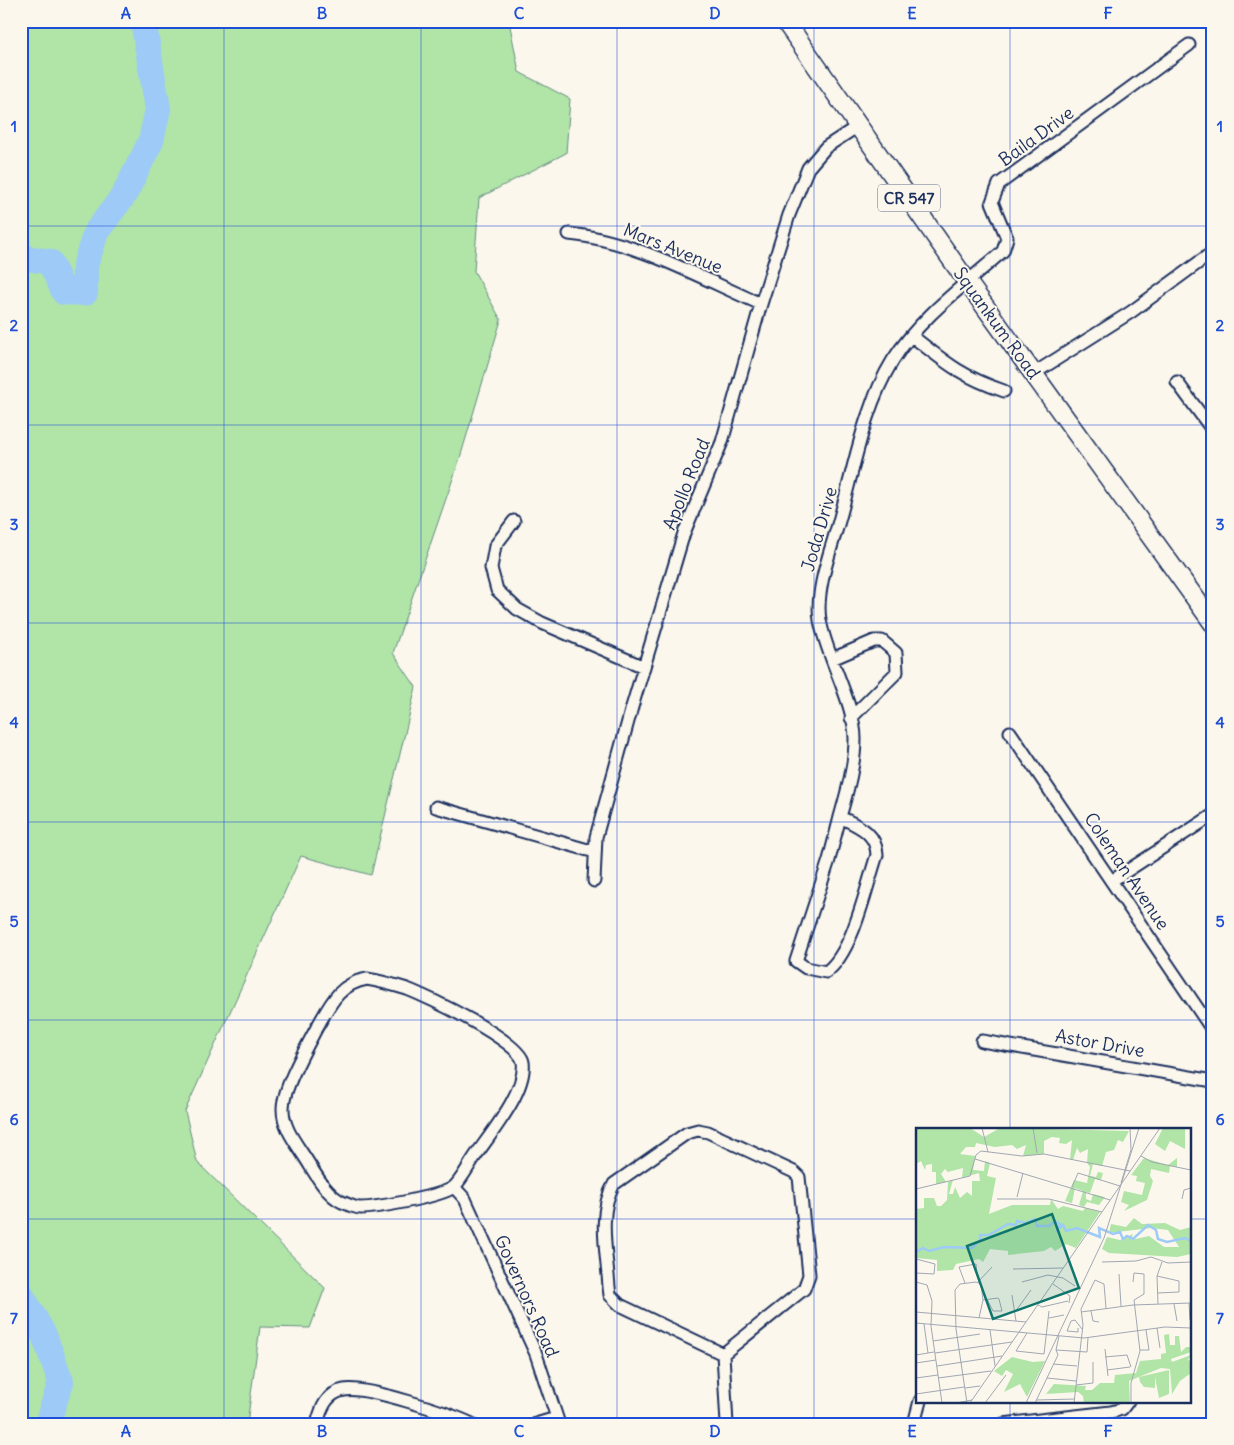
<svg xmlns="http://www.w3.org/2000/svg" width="1234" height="1445" font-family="Delius,sans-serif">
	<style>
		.green { fill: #b0e5a7; stroke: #668a82 }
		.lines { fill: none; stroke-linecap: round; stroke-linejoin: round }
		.river { stroke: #9dcaf7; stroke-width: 26 }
		.street-casing { stroke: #1b2f5e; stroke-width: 15 }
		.primary-casing { stroke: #1b2f5e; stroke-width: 21 }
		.street { stroke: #fbf7ec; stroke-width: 11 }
		.primary { stroke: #fbf7ec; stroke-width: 18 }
		.grid { fill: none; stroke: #1d4ed8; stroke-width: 1; stroke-opacity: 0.55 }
		.labels { text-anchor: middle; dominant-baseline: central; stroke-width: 4; stroke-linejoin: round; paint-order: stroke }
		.shield { fill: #fbf7ec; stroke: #5e6b89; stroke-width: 1 }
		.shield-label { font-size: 16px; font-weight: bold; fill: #1b2f5e }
		.street-label { font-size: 18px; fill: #1b2f5e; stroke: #fbf7ec }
		.inset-river { fill: none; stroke: #9dcaf7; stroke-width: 2.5 }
		.inset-road { fill: none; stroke: #a1a7b3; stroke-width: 1 }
		.view { fill: #0f766e; fill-opacity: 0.15; stroke: #0f766e; stroke-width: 2.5 }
		.inset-edge { fill: none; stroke: #1b2f5e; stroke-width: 2.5 }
		.neatline { fill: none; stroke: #1d4ed8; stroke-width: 2 }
		.grid-label { font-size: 16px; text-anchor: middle; font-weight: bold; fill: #1d4ed8 }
	</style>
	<rect width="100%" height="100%" fill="#fbf7ec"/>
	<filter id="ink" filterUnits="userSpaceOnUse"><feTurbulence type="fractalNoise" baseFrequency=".02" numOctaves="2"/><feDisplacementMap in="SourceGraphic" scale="10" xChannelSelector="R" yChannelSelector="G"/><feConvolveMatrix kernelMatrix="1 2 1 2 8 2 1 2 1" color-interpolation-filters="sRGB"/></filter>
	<g filter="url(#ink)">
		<!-- green -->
		<path class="green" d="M 21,21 L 509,21 L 519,72 L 570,99 L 566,153 L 479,198 L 474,271 L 501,320 L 460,458 L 393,653 L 416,687 L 371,875 L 301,856 L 185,1111 L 197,1162 L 325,1288 L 310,1328 L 260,1327 L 247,1424 L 21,1424 Z"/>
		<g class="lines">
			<!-- river -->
			<path class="river" d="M 21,257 L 50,262 L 64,292 L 85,293 L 85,266 L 96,232 L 124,195 L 151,141 L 158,109 L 144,26 L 140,21
				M 21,1294 L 44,1335 L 61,1382 L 47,1424"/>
			<defs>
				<path id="street" d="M 569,234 C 635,240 700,278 761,304
					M 912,336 C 945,362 962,377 1004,391
					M 1033,374 L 1131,312 L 1213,252
					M 1177,382 L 1213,431
					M 514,521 L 495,546 L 491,568 L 497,590 L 517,609 L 542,623 L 644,667
					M 832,659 L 874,641 L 882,641 L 896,653 L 897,672 L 851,718
					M 1010,732 L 1213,1031
					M 436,807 L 595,852
					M 840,817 C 847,792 855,765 855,739 C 855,704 826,656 820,620 C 815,590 831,550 839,521 C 854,468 864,407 893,360 C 920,317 965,285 1003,251 L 1007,238 L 992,202 L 999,184 L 1189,45
					M 840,817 C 858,826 876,832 877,855 C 866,887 853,953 826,972 L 806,968 L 796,961 L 829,860 Z
					M 1113,880 L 1213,815
					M 594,881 L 596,837 L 632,707 L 684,533 L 722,442 L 761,304 L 789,215 L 808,168 L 826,147 L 858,126
					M 367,979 C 380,981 394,985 407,989 C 428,997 520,1041 523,1062 C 527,1090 492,1132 476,1155 C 469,1165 463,1177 455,1186 C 445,1196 376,1208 360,1208 C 355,1208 347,1204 342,1202 C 325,1194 314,1171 304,1156 C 295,1142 283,1127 283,1109 C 283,1088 306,1048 316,1029 C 330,1005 338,984 367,979 Z
					M 982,1041 L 1213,1081
					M 698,1130 L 708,1132 L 794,1172 L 799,1177 L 809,1275 L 804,1289 L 723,1354 L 620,1305 L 610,1295 L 609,1287 C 607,1254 597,1213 614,1184 L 687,1133 Z
					M 454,1187 L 465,1199 L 536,1354 L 559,1424
					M 723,1354 L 727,1424
					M 317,1424 C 321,1408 327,1393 344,1390 C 367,1386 449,1413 472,1424
					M 536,1424 L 556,1418
					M 914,1424 L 920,1401
					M 1003,1424 L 1111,1412 L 1122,1409 L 1128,1401"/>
				<path id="primary" d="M 785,21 L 968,283 L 1213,623"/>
			</defs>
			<!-- street casing -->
			<use href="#street" class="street-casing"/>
			<!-- primary casing -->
			<use href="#primary" class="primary-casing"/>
			<!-- street -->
			<use href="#street" class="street"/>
			<!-- primary -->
			<use href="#primary" class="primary"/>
		</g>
	</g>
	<!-- grid -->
	<path class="grid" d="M 224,21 L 224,1424M 421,21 L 421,1424M 617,21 L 617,1424M 814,21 L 814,1424M 1010,21 L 1010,1129M 21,226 L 1213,226M 21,425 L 1213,425M 21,623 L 1213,623M 21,822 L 1213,822M 21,1020 L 1213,1020M 21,1219 L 918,1219M 1190,1219 L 1213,1219M 1010,1401 L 1010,1424"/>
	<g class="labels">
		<!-- shield labels -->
		<rect class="shield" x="878" y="184.5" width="62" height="27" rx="4"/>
		<g class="shield-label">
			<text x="909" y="198">CR 547</text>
		</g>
		<!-- street labels -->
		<g class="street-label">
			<text transform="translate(1036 136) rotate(-36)">Baila Drive</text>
			<text transform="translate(673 248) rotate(22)">Mars Avenue</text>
			<text transform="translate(997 323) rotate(54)">Squankum Road</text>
			<text transform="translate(686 484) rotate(-68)">Apollo Road</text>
			<text transform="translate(819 529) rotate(-74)">Joda Drive</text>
			<text transform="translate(1127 871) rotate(56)">Coleman Avenue</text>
			<text transform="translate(1100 1043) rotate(10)">Astor Drive</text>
			<text transform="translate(527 1296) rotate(66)">Governors Road</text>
		</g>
	</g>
	<!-- overview -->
	<g transform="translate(916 1128)">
		<rect width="275" height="275" fill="#fbf7ec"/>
		<path d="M 0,0 L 54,0 L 68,9 L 84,0 L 213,3 L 207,14 L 202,12 L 198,22 L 190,24 L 186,38 L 177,36 L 174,48 L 180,49 L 182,44 L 187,45 L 185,52 L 179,51 L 174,65 L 170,64 L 170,71 L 175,73 L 177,66 L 189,69 L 183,77 L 171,74 L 168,79 L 163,77 L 167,63 L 159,60 L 156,75 L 149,73 L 158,52 L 171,55 L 174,39 L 171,35 L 172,21 L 164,25 L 161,20 L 157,32 L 154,31 L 156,12 L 150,16 L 143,15 L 144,10 L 136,9 L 128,13 L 128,26 L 107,28 L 110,17 L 101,21 L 96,17 L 79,19 L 60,15 L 59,19 L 50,19 L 44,26 L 59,28 L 57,42 L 68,43 L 69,33 L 74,35 L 71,48 L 80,50 L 73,86 L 96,77 L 134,77 L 135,71 L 142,81 L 147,78 L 167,83 L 169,80 L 184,84 L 160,120 L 150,116 L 139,123 L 135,119 L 128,123 L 92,127 L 92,123 L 74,121 L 67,134 L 63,131 L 40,136 L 37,142 L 21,143 L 21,132 L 0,130 L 0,81 L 8,80 L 8,70 L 18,70 L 21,78 L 25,78 L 31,72 L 32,54 L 37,52 L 33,66 L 37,66 L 39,59 L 44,70 L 51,64 L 56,68 L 56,53 L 64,53 L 63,45 L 46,50 L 47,40 L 32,44 L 29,41 L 25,46 L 30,54 L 20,56 L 20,44 L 16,44 L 16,36 L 10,37 L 9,42 L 5,33 L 0,36 ZM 247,0 L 269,0 L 269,21 L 254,13 L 249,23 L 239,16 ZM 228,30 L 252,37 L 261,30 L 261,39 L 254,38 L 253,45 L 235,41 L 234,48 L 237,53 L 231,72 L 208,83 L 213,77 L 205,74 L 208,63 L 226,67 L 229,55 L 220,53 L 221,48 L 215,47 ZM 218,90 L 226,96 L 249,95 L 264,102 L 275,99 L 275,126 L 261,129 L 193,125 L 186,121 L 191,109 L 204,112 L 217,106 L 215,112 L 233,108 L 248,119 L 263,119 L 252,102 L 235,100 L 193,105 L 195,96 L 210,99 ZM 253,206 L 254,217 L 259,217 L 259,208 L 263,208 L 265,224 L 270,219 L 275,219 L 275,224 L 255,231 L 256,234 L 275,227 L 272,232 L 275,233 L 275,245 L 264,253 L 256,266 L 254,241 L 245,240 L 213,253 L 214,275 L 168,275 L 167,268 L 162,264 L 130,266 L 138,256 L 170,258 L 169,262 L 176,262 L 184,255 L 198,255 L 199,247 L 220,245 L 224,233 L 245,231 L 245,226 L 250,225 L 248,207 ZM 96,229 L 117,234 L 129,233 L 111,269 L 104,256 L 88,264 L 97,246 L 90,242 L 86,248 L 78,243 ZM 253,242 L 253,266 L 243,270 L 239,249 L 239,260 L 228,259 L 224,254 L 223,249 Z" fill="#b0e5a7"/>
		<path class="inset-river" d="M 0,124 L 7,120 L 13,123 L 28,119 L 56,120 L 64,112 L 64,107 L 73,107 L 92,96 L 100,97 L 101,93 L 110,95 L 119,91 L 121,98 L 133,98 L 139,93 L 144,96 L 142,101 L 147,97 L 150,103 L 161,100 L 184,109 L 183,100 L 197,106 L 204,104 L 207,111 L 211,108 L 217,111 L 232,97 L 240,102 L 242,111 L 251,114 L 269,110 L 275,113"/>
		<path class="inset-road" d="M 66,0 L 72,24M 117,0 L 121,25M 225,28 L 236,34 L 275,42M 59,31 L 194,72M 205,55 L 215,22 L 214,0M 156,59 L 162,45 L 204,58M 0,61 L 54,48 L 60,27 L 65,23 L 106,28 L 128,26 L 214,43M 101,69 L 107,45M 81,71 L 133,71 L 186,84M 266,71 L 268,62 L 275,60M 0,131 L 19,136 L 18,146 L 0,145M 186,134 L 220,133 L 235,129 L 252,135 L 275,134M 97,141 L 147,140M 203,146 L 205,178M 241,148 L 263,153 L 263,164 L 242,165M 0,154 L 11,157 L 16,173 L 15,198 L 26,275M 62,154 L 76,139M 106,154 L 132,147 L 147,150 L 159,158M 49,155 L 43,139 L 60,136 L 61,146M 137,156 L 154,168 L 153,175M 96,167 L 100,193M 67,172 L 82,170 L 83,171 L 86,183 L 77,183 L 71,171M 273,175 L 274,192M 242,176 L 241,148 L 246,134M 258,176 L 261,193M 122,177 L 126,179 L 152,173M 175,183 L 177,193 L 183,194M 0,184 L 110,194M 99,184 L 115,162M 165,184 L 217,177 L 275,175M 133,190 L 148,187M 0,195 L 168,210 L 249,199 L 275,200M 8,196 L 12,225M 162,200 L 162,204 L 151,203 L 155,193 L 159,192 L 166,201M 241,200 L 244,220M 74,202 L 79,238M 143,208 L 140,222 L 171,224 L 172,210M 17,213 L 64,206M 189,221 L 192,248M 224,222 L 233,222 L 230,202M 100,223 L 128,226 L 133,183M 100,223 L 111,205M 19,225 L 96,214M 0,227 L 18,224M 189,229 L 211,227 L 215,239M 0,235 L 20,232M 137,236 L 161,238M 21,238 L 86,228M 191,242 L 214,239M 0,250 L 22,247M 22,250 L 75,243M 131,250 L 160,253M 160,257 L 177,255 L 177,234M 49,260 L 64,258M 0,266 L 48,259M 120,272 L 159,271M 40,275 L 56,272M 51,275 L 40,201 L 39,162 L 44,156 L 60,154 L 65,156 L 67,172 L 63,190M 54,275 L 244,0M 69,275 L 90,247M 110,275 L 188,110 L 223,0M 119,275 L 142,227 L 140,222M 158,275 L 167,197 L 165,181 L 179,152 L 188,156 L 190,180M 215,275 L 215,255 L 224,223 L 218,172 L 228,166 L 228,146 L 218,145 L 217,154"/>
		<path class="view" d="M 136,86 L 163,160 L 77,191 L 51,118 Z"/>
		<rect width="275" height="275" class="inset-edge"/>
	</g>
	<!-- margin -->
	<rect width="1234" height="1445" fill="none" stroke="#fbf7ec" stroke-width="55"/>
	<rect x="28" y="28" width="1178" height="1390" class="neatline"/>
	<g class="grid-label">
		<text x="126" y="19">A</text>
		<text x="322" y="19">B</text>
		<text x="519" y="19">C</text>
		<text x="715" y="19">D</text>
		<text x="912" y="19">E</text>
		<text x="1108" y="19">F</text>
		<text x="14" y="132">1</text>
		<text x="1220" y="132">1</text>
		<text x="14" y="331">2</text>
		<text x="1220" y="331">2</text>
		<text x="14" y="530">3</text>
		<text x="1220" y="530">3</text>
		<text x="14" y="728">4</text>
		<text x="1220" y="728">4</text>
		<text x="14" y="927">5</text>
		<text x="1220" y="927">5</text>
		<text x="14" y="1125">6</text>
		<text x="1220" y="1125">6</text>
		<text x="14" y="1324">7</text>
		<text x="1220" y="1324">7</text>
		<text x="126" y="1437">A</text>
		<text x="322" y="1437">B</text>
		<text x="519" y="1437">C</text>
		<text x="715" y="1437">D</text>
		<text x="912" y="1437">E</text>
		<text x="1108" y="1437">F</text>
	</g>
</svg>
